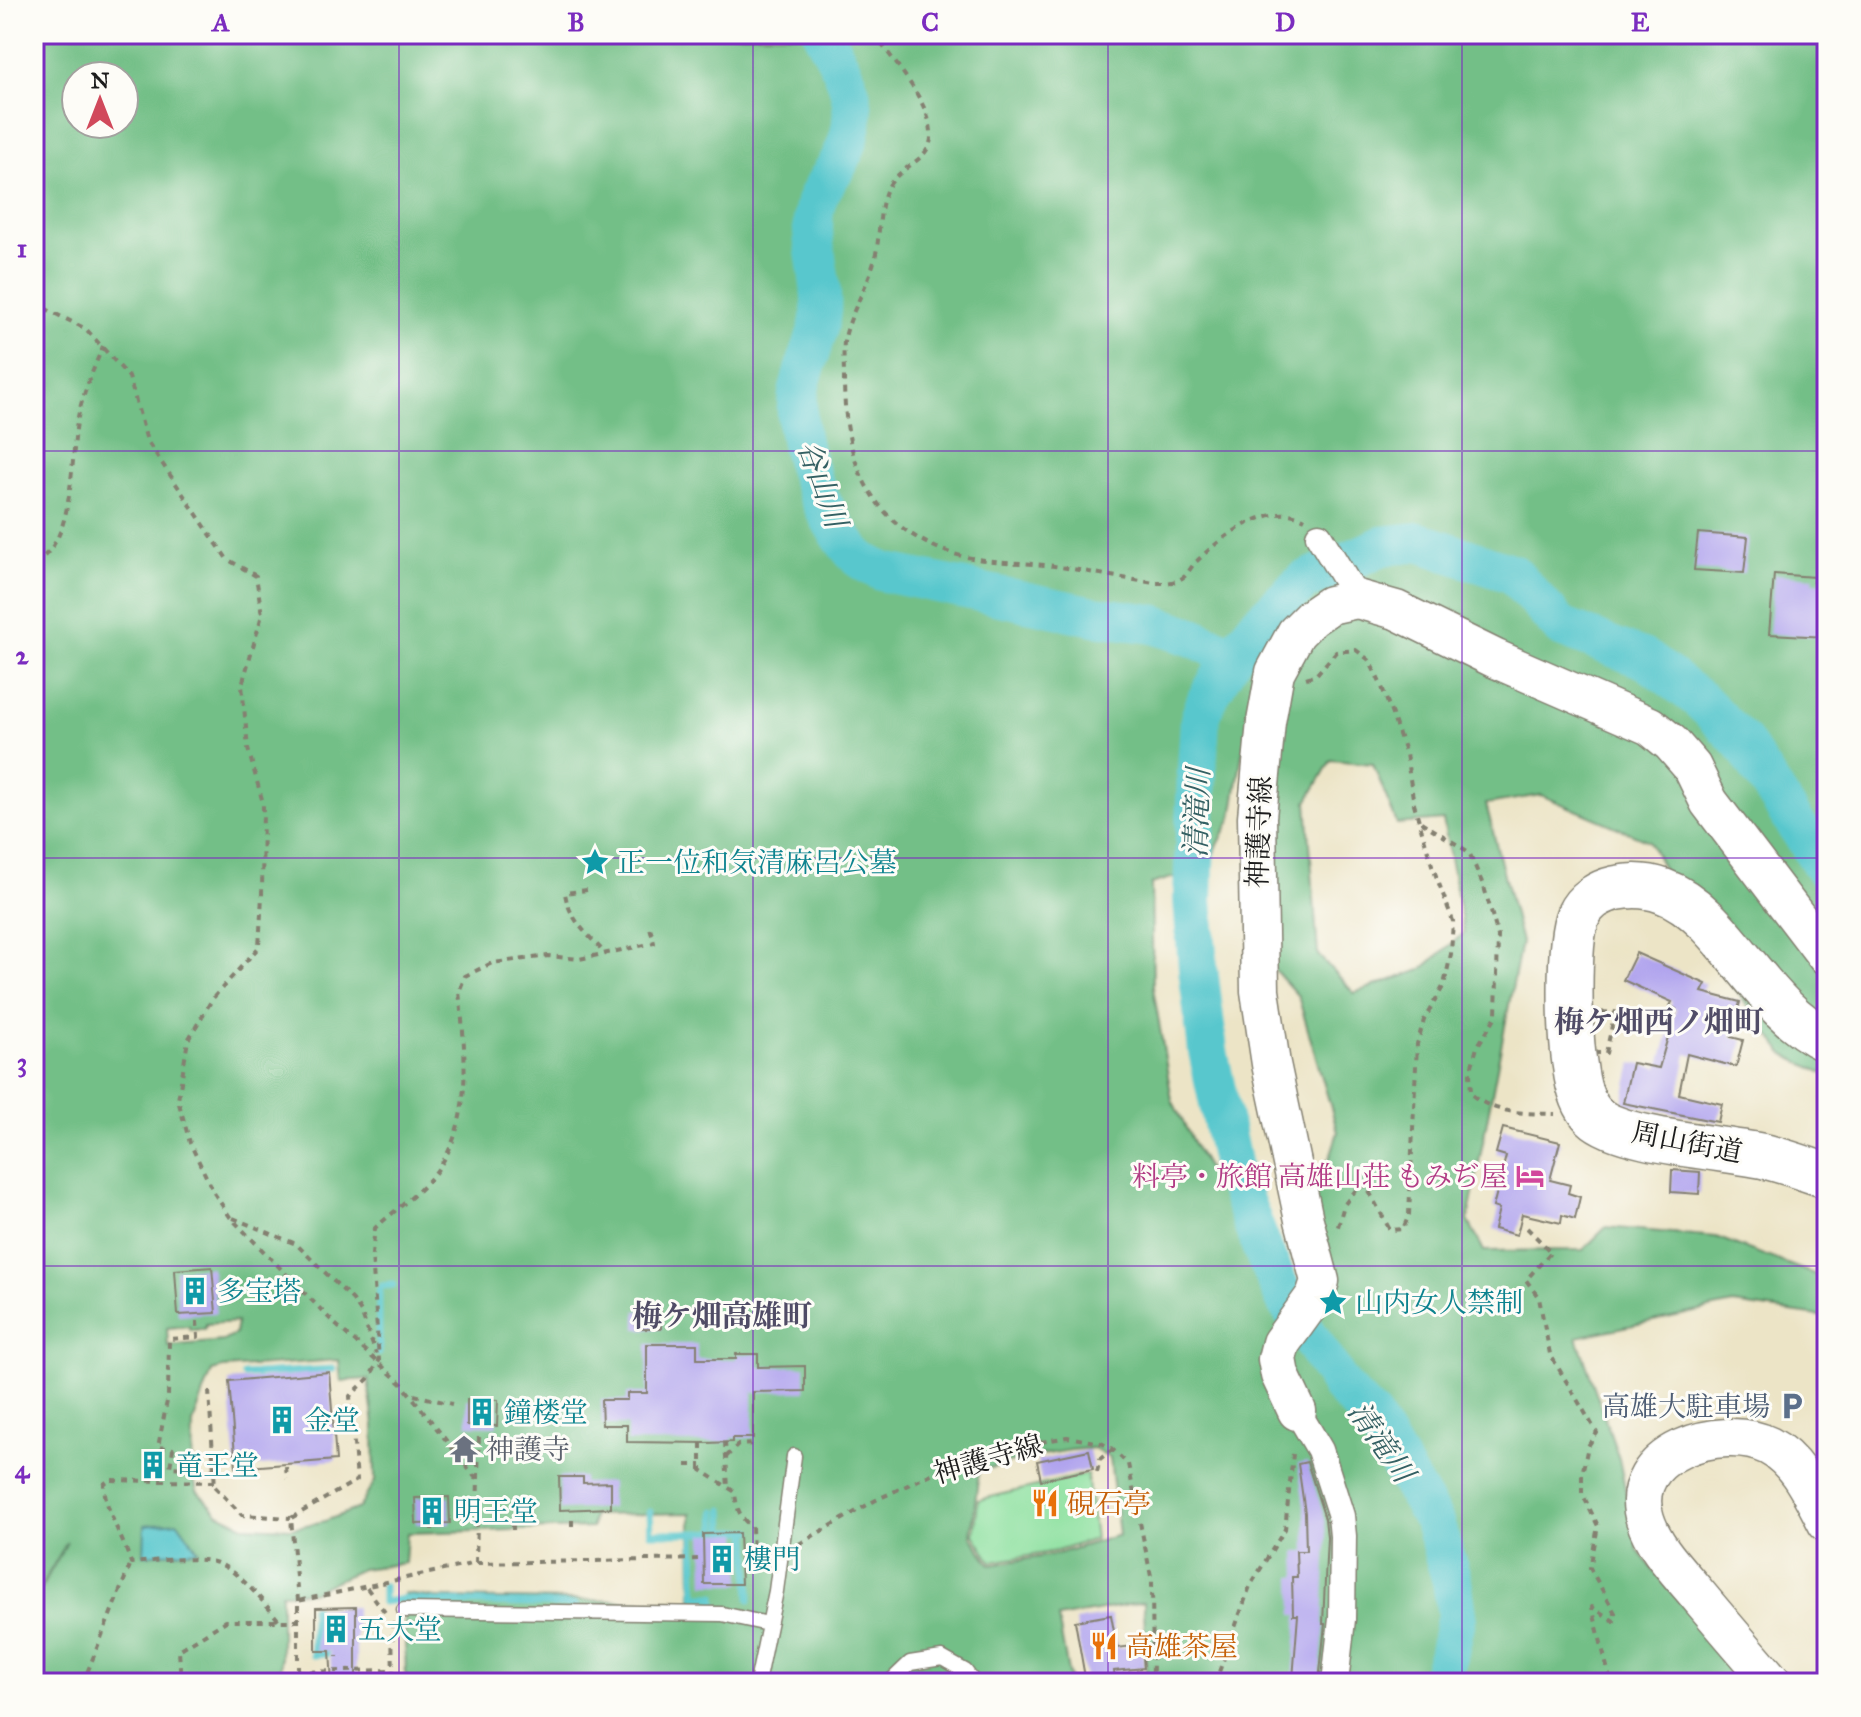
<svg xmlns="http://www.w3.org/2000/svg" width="1861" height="1717" font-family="'IM FELL Great Primer','Noto Serif JP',serif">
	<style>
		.green { fill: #8fe1a1; stroke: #567e5e; stroke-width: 2 }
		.forest { fill: #73bf87; stroke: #486e52; stroke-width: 2; fill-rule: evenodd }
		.water { fill: #59c7cd; stroke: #3a7274; stroke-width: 2 }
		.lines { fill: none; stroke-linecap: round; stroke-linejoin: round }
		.stream { stroke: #59c7cd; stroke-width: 7 }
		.river { stroke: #59c7cd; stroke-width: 40 }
		.building { fill: #b1a4ee }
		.lane-casing { stroke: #848071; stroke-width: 17 }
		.street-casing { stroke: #848071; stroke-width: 29 }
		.secondary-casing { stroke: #848071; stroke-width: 41 }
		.highway-casing { stroke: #848071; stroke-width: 47 }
		.path { stroke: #848071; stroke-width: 4; stroke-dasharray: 6 6; stroke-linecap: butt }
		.lane { stroke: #fff; stroke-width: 14 }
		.street { stroke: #fff; stroke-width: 26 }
		.secondary { stroke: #fff; stroke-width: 38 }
		.highway { stroke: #fff; stroke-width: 44 }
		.grid { fill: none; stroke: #7b2cbf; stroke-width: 2; stroke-opacity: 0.55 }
		.labels { text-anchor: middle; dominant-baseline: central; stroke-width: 6; stroke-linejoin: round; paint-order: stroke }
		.street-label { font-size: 28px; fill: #1c1c1c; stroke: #fdfcf7 }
		.culture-label { font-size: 28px; fill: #0d838f; stroke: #fdfcf7; text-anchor: start }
		.hotel-label { font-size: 28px; fill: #b23c85; stroke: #fdfcf7; text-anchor: end }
		.service-label { font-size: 28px; fill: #4e5e75; stroke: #fdfcf7; text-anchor: end }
		.worship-label { font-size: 28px; fill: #5b616d; stroke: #fdfcf7; text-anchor: start }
		.food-label { font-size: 28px; fill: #c56008; stroke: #fdfcf7; text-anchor: start }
		.water-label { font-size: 30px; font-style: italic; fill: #346063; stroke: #fdfcf7 }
		.neighbourhood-label { font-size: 30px; font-weight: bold; fill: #504c66; stroke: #fdfcf7 }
		.neatline { fill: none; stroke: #7b2cbf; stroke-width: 3 }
		.grid-label { font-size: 26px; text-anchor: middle; font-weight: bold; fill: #7b2cbf }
	</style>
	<rect width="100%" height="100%" fill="#fdfcf7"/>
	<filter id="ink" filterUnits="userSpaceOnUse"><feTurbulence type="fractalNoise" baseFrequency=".0125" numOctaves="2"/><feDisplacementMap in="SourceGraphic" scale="16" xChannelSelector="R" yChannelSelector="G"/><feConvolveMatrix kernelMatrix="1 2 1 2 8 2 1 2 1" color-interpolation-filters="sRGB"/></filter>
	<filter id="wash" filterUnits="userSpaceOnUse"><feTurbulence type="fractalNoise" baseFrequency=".006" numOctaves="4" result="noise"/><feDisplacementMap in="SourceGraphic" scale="32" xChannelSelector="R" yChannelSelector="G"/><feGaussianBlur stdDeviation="1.8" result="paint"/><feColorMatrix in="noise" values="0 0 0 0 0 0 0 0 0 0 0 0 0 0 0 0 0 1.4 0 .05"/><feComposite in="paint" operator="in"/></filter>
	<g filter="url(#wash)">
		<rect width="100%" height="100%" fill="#ece4c6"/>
		<!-- green -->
		<path class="green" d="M 1087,1474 L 1095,1539 L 1057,1551 L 992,1562 L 974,1535 L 978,1500 Z"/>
		<!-- forest -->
		<path class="forest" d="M 34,34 L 1827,34 L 1827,1075 L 1785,1055 L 1705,950 L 1649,841 L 1541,795 L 1486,804 L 1521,942 L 1468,1220 L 1484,1251 L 1583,1250 L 1606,1227 L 1716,1237 L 1827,1279 L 1827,1317 L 1733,1304 L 1577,1337 L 1619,1459 L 1638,1551 L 1748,1683 L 1126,1683 L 1146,1673 L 1144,1602 L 1058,1618 L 1070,1683 L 406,1683 L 404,1594 L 436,1598 L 692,1602 L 691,1513 L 593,1515 L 592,1528 L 407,1533 L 405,1563 L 361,1569 L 312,1592 L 281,1593 L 281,1683 L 34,1683 L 34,1601 L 67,1542 L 34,1598 ZM 76,76 L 124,76 L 124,124 L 76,124 ZM 1247,739 L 1272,967 L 1298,996 L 1338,1132 L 1330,1157 L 1306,1186 L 1326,1282 L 1284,1312 L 1254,1249 L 1197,1150 L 1172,1100 L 1153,987 L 1151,884 L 1206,868 L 1232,818 L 1242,754 ZM 1331,760 L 1373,764 L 1397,824 L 1443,820 L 1464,933 L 1421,970 L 1354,993 L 1318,955 L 1307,802 ZM 237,1322 L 235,1334 L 223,1341 L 168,1346 L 167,1328 L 189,1326 L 190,1330 L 205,1329 L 206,1324 ZM 339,1360 L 341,1381 L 368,1379 L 374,1425 L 375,1481 L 359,1508 L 325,1521 L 292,1528 L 244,1526 L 219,1514 L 197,1491 L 192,1471 L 193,1423 L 212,1371 L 223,1368 ZM 1094,1448 L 1110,1458 L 1119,1535 L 1057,1554 L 991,1565 L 971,1536 L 979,1471 C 1017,1461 1054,1450 1094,1448 Z"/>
		<!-- water -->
		<path class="water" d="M 178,1522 L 198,1550 L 144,1555 L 145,1525 Z"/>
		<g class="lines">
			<!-- stream -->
			<path class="stream" d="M 379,1353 L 379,1291 L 382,1286 L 393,1285
				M 244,1375 L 333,1369
				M 723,1510 L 724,1531 L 751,1531
				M 650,1512 L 651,1533 L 694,1533 L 695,1596 L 714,1596 L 714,1607
				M 748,1531 L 750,1599
				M 694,1533 L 716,1532 L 715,1511
				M 383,1586 L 383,1602 L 406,1599 L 436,1602 L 576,1605
				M 313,1608 L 313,1655 L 326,1654"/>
			<!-- river -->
			<path class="river" d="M 823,34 C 848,79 866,109 840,160 C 833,173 820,188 816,202 C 806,238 824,276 821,312 C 818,341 803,366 798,394 C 791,442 824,524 858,557 C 865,564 875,568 884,572 L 1094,616 L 1153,624 L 1193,637 L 1233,656
				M 1439,1683 L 1448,1656 L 1457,1615 L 1452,1581 L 1434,1522 L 1373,1419 L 1344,1390 L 1286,1301 L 1262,1248 L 1233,1172 L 1208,1051 L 1198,968 L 1193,900 L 1197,770 L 1200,719 L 1207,699 L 1233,656 L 1257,625 L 1304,581 L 1382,546 L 1419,542 L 1513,574 L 1561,627 L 1647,660 L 1699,699 L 1743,743 L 1827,872"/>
		</g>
		<g id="blocks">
			<!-- building -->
			<path class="building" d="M 1698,533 L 1748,537 L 1744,573 L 1694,570 Z
				M 1774,574 L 1814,577 L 1813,582 L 1827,583 L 1827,637 L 1769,634 Z
				M 1636,953 L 1706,984 L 1702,992 L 1740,1002 L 1731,1037 L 1743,1040 L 1736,1067 L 1687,1054 L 1679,1094 L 1722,1104 L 1718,1122 L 1623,1103 L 1632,1063 L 1659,1068 L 1676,1009 L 1670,1006 L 1672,1002 L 1623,980 Z
				M 1503,1128 L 1560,1142 L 1550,1180 L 1570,1185 L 1568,1193 L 1580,1197 L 1575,1219 L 1562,1215 L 1561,1223 L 1522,1214 L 1517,1235 L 1494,1229 L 1499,1209 L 1493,1207 L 1506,1156 L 1496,1153 Z
				M 1672,1170 L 1700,1172 L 1699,1194 L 1671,1192 Z
				M 212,1267 L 216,1313 L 178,1315 L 175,1270 Z
				M 636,1311 L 661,1311 L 661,1329 L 636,1329 Z
				M 647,1344 L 697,1344 L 697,1359 L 736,1359 L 736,1354 L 758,1354 L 758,1367 L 805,1366 L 805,1391 L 753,1392 L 753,1438 L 732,1438 L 732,1442 L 707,1443 L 627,1442 L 627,1425 L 602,1425 L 601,1400 L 627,1400 L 627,1393 L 647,1393 Z
				M 329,1372 L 336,1460 L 236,1468 L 229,1381 Z
				M 467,1399 L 498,1400 L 497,1426 L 467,1425 Z
				M 1089,1450 L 1093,1469 L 1041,1480 L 1037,1461 Z
				M 1307,1462 L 1325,1519 L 1327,1537 L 1323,1624 L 1325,1624 L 1319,1682 L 1293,1679 L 1298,1615 L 1293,1615 L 1292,1577 L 1297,1577 L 1296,1551 L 1306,1551 L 1305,1513 L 1298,1464 Z
				M 559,1477 L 583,1477 L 583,1483 L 611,1482 L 611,1508 L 560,1510 Z
				M 449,1497 L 450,1523 L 416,1524 L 415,1498 Z
				M 739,1533 L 741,1584 L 704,1584 L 703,1534 Z
				M 356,1607 L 356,1683 L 332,1683 L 330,1651 L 316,1651 L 316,1608 Z
				M 1111,1615 L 1117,1648 L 1142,1645 L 1144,1668 L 1114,1671 L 1115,1680 L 1086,1683 L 1075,1621 Z"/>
		</g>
	</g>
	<g filter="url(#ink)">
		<use href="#blocks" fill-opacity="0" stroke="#848071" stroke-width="2"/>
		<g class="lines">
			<defs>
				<path id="lane" d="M 404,1610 L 722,1614 L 768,1624
					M 757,1683 L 776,1591 L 794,1456
					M 889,1683 L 910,1663 L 942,1658 L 965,1671 L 974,1683"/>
				<path id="street" d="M 1319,536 L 1357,599
					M 1297,1411 L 1320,1450 L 1341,1516 L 1343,1536 L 1342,1619 L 1335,1683"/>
				<path id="secondary" d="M 1297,1411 L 1280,1375 L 1277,1359 L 1281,1343 L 1315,1296 L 1320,1281 L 1304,1220 L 1271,1064 L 1260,991 L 1257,817 L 1266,722 L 1275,672 L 1296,633 L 1311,618 L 1330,605 L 1357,599 L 1396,610 L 1496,659 L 1650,726 L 1671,743 L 1692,767 L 1709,802 L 1827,957
					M 1773,1683 C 1747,1653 1722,1624 1697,1594 C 1678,1571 1654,1548 1645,1519 C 1624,1453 1722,1422 1769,1446 C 1798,1461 1812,1495 1827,1523"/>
				<path id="highway" d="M 1827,1040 C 1759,1009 1725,913 1663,891 C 1636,881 1592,885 1578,916 C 1567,942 1570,1037 1575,1066 C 1577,1083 1582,1104 1594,1116 C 1619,1141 1726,1148 1763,1156 C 1785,1161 1806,1169 1827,1176"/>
			</defs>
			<!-- lane casing -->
			<use href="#lane" class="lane-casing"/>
			<!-- street casing -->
			<use href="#street" class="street-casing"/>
			<!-- secondary casing -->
			<use href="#secondary" class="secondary-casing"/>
			<!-- highway casing -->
			<use href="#highway" class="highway-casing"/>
			<!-- path -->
			<path class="path" d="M 874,34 C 892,59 929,101 931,132 C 934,164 893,164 884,197 C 878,218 880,241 874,262 C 866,289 849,315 844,342 C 843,353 844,367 844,378 C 844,452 863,515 935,547 C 972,564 1015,561 1054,566 C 1088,571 1122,579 1156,583 C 1166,583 1177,583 1185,576 C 1189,572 1192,565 1197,561 C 1221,537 1270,500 1305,519
				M 34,303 L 86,329 L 129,377 L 147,441 L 227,559 L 256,576 L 262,615 L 242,685 L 248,749 L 263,803 L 262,896 L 259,947 L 213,998 L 188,1040 L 178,1100 L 190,1143 L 214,1193 L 230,1217 L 335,1324 L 402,1384 L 478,1481
				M 34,562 C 76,546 70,454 78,417 C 83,393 94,368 103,346
				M 1306,678 L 1316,675 L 1336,652 L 1356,650 L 1369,660 L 1382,687 L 1406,754 L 1414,804 L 1432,865 L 1453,921 L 1451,954 L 1444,985 L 1424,1020 L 1417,1044 L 1409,1215 L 1403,1229 L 1390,1230 L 1366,1186 L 1359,1186 L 1344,1205 L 1337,1230
				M 1421,822 L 1469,852 L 1484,887 L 1498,936 L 1496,1016 L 1477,1047 L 1470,1073 L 1471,1094 C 1496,1115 1524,1113 1555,1114
				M 587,890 L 565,893 C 569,920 589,936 607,955
				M 1615,1012 L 1606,1053 L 1590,1053 L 1592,1013 Z
				M 233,1218 L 296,1244 L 353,1300 L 361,1312 L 376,1354
				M 1527,1228 L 1551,1252 L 1526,1280 L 1539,1298 L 1550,1354 L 1597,1433 L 1588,1446 L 1582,1475 L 1582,1493 L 1598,1526 L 1590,1568 L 1615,1613 L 1614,1621 L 1592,1607 L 1611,1683
				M 197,1321 L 198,1337 L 169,1339 L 168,1396 L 158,1447 L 173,1449 L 170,1467 L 214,1470
				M 209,1391 L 215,1487 L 242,1515 L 291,1518
				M 414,1395 L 452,1404
				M 725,1442 L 728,1488
				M 701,1443 L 701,1470 L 735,1492 C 736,1508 740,1518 752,1527 L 753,1558
				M 726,1457 L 738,1445 L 754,1444
				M 686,1465 L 701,1465
				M 286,1467 L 287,1479
				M 1097,1472 L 1100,1459 L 1112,1450
				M 214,1482 L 109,1480 L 104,1484 C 104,1509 123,1537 131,1563 C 155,1561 191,1556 214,1562 C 237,1568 265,1604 280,1622
				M 572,1520 L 572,1529
				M 513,1524 L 513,1530
				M 432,1525 L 432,1530
				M 799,1544 L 876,1500 L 942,1469 L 1005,1449 L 1067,1437 L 1101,1443 L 1111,1448 L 1128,1464 L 1152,1581 L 1153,1683
				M 740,1558 L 765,1556
				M 476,1563 L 479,1433
				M 367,1588 L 387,1615
				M 298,1601 L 291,1518 L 357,1480 L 350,1396 L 368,1379 L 379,1361 L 372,1254 L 375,1228 C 393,1212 415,1196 431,1178 C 474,1128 466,1054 459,992 L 465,976 L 492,963 L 548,956 L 579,959 L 654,943 L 649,923
				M 392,1622 L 393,1683
				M 337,1656 L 337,1657
				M 298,1672 L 392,1670
				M 343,1679 L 344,1680
				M 83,1683 L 131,1563
				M 181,1683 L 179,1650 L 226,1621 L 297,1621
				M 298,1683 L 298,1601 L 476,1563 L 703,1559
				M 1215,1683 L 1250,1586 L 1285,1529 L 1293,1454"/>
			<!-- lane -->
			<use href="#lane" class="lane"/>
			<!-- street -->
			<use href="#street" class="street"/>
			<!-- secondary -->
			<use href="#secondary" class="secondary"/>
			<!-- highway -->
			<use href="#highway" class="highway"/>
		</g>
	</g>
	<!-- grid -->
	<path class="grid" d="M 399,34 L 399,1683M 753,34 L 753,1683M 1108,34 L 1108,1683M 1462,34 L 1462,1683M 34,451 L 1827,451M 34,858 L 1827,858M 34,1266 L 1827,1266"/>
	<!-- icons -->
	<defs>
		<symbol id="sight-bare" viewBox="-9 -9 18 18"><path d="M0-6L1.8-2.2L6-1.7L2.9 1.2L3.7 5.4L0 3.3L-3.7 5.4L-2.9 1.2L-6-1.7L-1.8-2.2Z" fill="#0f9aa8" stroke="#fdfcf7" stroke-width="2.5" paint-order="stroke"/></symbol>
		<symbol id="hotel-bare" viewBox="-9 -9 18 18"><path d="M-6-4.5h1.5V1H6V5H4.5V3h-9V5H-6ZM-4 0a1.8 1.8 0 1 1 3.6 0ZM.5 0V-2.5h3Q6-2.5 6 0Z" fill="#d1479c" stroke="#fdfcf7" stroke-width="2.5" paint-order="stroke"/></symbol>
		<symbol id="building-bare" viewBox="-9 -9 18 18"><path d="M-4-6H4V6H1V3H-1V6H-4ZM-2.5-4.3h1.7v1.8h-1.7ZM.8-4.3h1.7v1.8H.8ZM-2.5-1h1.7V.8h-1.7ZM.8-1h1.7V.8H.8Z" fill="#0f9aa8" stroke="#fdfcf7" stroke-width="2.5" paint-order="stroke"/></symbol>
		<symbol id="parking-bare" viewBox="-9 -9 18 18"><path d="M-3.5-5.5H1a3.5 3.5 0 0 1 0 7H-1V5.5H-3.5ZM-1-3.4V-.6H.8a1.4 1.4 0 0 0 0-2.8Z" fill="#5c6f8a" stroke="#fdfcf7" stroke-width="2.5" paint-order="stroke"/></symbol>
		<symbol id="temple-bare" viewBox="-9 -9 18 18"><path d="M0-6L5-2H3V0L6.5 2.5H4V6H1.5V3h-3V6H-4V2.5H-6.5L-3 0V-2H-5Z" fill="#6b7280" stroke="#fdfcf7" stroke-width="2.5" paint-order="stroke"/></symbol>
		<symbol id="restaurant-bare" viewBox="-9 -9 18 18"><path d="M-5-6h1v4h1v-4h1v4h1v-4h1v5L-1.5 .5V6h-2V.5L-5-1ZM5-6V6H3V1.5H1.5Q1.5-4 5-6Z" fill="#e8710a" stroke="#fdfcf7" stroke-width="2.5" paint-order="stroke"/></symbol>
	</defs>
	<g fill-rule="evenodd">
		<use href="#sight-bare" x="575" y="842" width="40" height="40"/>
		<use href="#hotel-bare" x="1510" y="1156" width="40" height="40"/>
		<use href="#building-bare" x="175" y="1271" width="40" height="40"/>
		<use href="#sight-bare" x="1313" y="1282" width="40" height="40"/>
		<use href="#parking-bare" x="1772" y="1386" width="40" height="40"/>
		<use href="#building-bare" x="462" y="1392" width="40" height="40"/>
		<use href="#building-bare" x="262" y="1400" width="40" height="40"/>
		<use href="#temple-bare" x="444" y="1429" width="40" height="40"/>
		<use href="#building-bare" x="133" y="1445" width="40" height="40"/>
		<use href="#restaurant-bare" x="1025" y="1483" width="40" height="40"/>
		<use href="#building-bare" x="412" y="1491" width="40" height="40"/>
		<use href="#building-bare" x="702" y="1539" width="40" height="40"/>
		<use href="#building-bare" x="316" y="1609" width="40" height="40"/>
		<use href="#restaurant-bare" x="1084" y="1626" width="40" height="40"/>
	</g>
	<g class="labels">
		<!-- street labels -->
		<g class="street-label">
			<text transform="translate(1259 832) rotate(-88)">神護寺線</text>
			<text transform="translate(1687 1142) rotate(11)">周山街道</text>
			<text transform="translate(988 1459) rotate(-16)">神護寺線</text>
		</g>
		<!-- culture labels -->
		<g class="culture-label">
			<text x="617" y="862">正一位和気清麻呂公墓</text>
			<text x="217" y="1291">多宝塔</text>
			<text x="1355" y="1302">山内女人禁制</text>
			<text x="504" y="1412">鐘楼堂</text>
			<text x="304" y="1420">金堂</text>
			<text x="175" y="1465">竜王堂</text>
			<text x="454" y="1511">明王堂</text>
			<text x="744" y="1559">樓門</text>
			<text x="358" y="1629">五大堂</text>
		</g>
		<!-- hotel labels -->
		<g class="hotel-label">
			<text x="1508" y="1176">料亭・旅館 高雄山荘 もみぢ屋</text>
		</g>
		<!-- service labels -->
		<g class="service-label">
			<text x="1770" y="1406">高雄大駐車場</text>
		</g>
		<!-- worship labels -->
		<g class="worship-label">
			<text x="486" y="1449">神護寺</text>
		</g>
		<!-- food labels -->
		<g class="food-label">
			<text x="1067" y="1503">硯石亭</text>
			<text x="1126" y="1646">高雄茶屋</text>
		</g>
		<!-- water labels -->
		<g class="water-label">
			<text transform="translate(822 484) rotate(70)">谷山川</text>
			<text transform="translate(1197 813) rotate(-88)">清滝川</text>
			<text transform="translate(1381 1442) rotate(55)">清滝川</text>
		</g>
		<!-- neighbourhood labels -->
		<g class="neighbourhood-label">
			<text x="1659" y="1022">梅ケ畑西ノ畑町</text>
			<text x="722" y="1316">梅ケ畑高雄町</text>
		</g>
	</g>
	<!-- margin -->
	<rect width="1861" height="1717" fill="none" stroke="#fdfcf7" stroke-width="88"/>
	<!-- north arrow -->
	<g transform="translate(100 100)"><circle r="38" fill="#fdfcf7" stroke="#a3a29f" stroke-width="2"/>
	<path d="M0-6L14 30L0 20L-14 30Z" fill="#d1495b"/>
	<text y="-12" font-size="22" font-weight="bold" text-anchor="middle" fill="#1c1c1c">N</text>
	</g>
	<rect x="44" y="44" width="1773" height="1629" class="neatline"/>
	<g class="grid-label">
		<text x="221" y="31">A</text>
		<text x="576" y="31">B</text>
		<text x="930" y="31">C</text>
		<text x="1285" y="31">D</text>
		<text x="1640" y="31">E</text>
		<text x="22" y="257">1</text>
		<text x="22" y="664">2</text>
		<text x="22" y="1071">3</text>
		<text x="22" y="1478">4</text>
	</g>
</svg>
